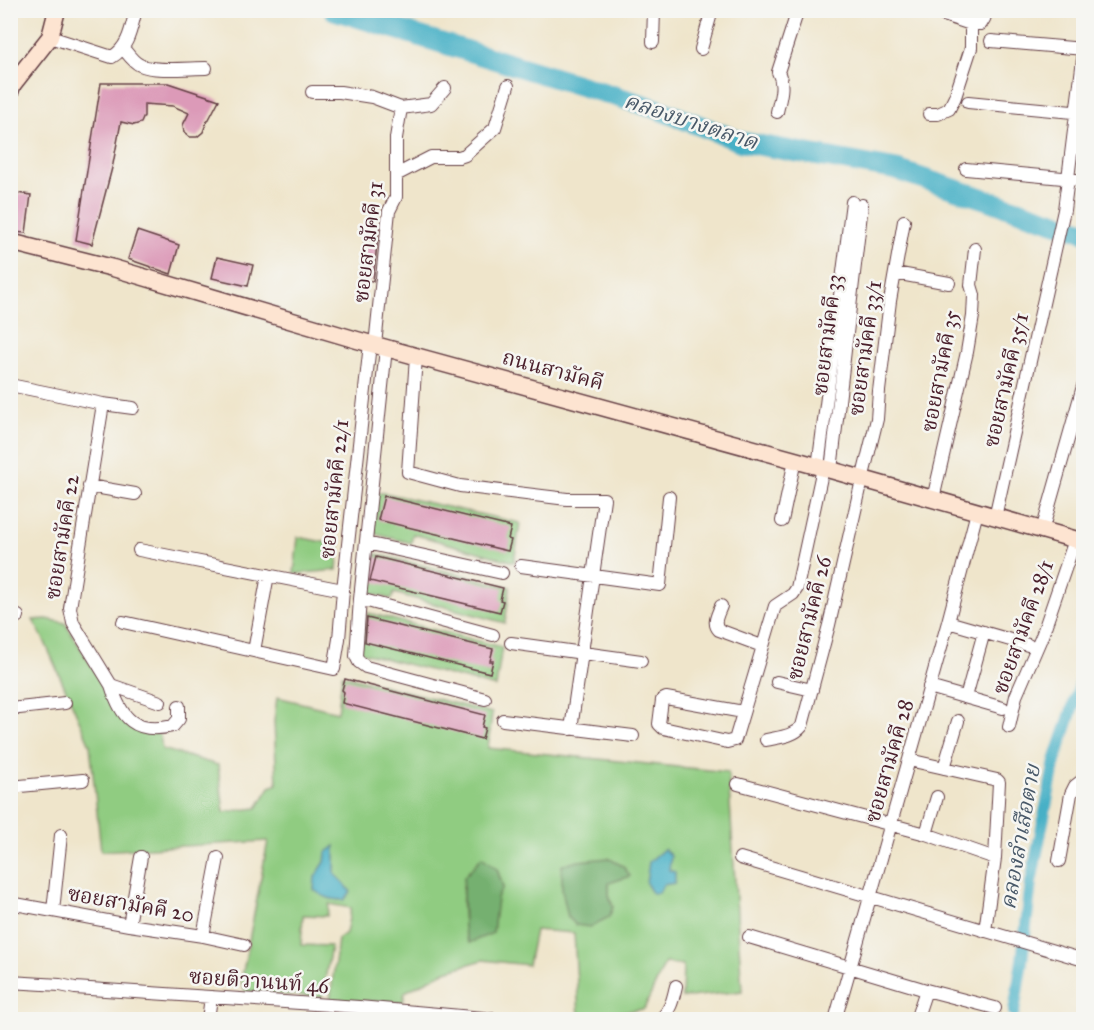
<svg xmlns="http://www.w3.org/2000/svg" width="1094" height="1030" font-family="'IM FELL Great Primer','Noto Serif Thai',serif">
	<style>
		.green { fill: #90cc81; stroke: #6d7656; stroke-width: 1.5; fill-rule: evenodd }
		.forest { fill: #74b06f; stroke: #5f684d; stroke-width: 1.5 }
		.water { fill: #47b0c6; stroke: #486878; stroke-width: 1.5 }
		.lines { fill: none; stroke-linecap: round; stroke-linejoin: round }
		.canal { stroke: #47b0c6; stroke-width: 12 }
		.river { stroke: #47b0c6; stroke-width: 21 }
		.building { fill: #dc9ab8 }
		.street-casing { stroke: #633d43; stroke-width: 14 }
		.secondary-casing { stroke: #633d43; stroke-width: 19 }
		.street { stroke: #fff; stroke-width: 12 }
		.secondary { stroke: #fde4d1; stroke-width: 16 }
		.labels { text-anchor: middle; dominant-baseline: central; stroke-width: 5; stroke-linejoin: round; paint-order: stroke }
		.street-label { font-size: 21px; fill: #4a1f2b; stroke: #f6f6f2 }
		.water-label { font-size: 22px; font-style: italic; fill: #495969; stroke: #f6f6f2 }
	</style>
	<rect width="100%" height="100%" fill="#f6f6f2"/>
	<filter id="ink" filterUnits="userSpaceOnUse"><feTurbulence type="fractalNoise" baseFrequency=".0167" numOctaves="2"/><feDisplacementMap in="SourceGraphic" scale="12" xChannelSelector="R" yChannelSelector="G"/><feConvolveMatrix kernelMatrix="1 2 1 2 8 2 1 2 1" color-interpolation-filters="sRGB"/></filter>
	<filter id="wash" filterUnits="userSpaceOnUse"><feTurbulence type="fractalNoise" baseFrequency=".008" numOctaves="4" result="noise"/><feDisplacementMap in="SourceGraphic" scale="24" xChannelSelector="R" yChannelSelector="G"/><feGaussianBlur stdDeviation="1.35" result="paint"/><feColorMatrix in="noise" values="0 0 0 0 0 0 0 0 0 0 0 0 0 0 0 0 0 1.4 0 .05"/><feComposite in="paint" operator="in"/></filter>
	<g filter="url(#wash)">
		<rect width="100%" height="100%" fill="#efe5cb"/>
		<!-- green -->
		<path class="green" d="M 377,493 L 385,493 L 520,523 L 514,562 L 413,534 L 411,543 L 375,534 L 374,518 Z
			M 298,537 L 339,545 L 337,570 L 294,574 Z
			M 376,554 L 510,587 L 505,623 L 394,593 L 392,599 L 368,593 Z
			M 368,613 L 502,647 L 496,687 L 359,652 L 360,641 Z
			M 47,619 L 65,623 L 127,723 L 160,735 L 162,749 L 218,765 L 224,812 L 257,808 L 270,787 L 277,784 L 274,721 L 277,697 L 338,712 L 342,675 L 492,713 L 488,748 L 728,772 L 742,991 L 682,998 L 683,965 L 665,963 L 644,1009 L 579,1017 L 574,933 L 535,930 L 528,965 L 483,960 L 446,971 L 405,992 L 403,1002 L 330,1000 L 338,939 L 346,933 L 351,908 L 329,904 L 327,916 L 303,915 L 301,945 L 331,946 L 322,997 L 246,992 L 241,982 L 268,841 L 101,851 L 90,745 L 44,640 L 33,620 ZM 335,847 L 335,874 L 344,883 L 315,878 ZM 593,860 L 609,883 L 609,895 L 613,907 L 579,861 ZM 497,869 L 503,887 L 469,943 C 461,922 462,899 464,878 Z"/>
		<!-- forest -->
		<path class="forest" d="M 482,857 L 497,869 L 503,887 L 497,898 L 493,933 L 469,943 L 464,930 L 463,892 L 464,877 Z
			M 608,858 L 623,866 L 630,876 L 609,883 L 609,895 L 613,907 L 609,917 L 590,927 L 576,925 L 568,917 L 562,890 L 562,865 L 579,861 Z"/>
		<!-- water -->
		<path class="water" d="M 335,846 L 335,874 L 344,883 L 351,892 L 344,900 C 332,900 324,898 314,890 L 315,877 L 325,862 L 326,853 Z
			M 664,849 L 671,856 L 669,870 L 675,872 L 675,883 L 663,885 L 659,893 L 652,893 L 646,883 L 649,862 Z"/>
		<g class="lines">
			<!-- canal -->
			<path class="canal" d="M 1014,1012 L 1022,961 L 1031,882 L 1055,761 L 1084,673"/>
			<!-- river -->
			<path class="river" d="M 334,10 L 657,109 L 742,142 L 897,170 L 1084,232"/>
		</g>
		<g id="blocks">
			<!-- building -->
			<path class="building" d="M 101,83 L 168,83 L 219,100 L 208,121 L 207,121 L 203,132 L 197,137 L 190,137 L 184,132 L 183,125 L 189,113 L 173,106 L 144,104 L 144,116 L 141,123 L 134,125 L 121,122 L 113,164 L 92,244 L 76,240 Z
				M 16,193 L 31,195 L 26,233 L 12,232 Z
				M 367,222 L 379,225 L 373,281 L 359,280 Z
				M 137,231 L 179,245 L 171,274 L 128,259 Z
				M 217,257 L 253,265 L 248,286 L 212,278 Z
				M 384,496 L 511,527 L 508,539 L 511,540 L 508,551 L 378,520 Z
				M 376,557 L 503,588 L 500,600 L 503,601 L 500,612 L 370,581 Z
				M 367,618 L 493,649 L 490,661 L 493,661 L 490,673 L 365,642 Z
				M 345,679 L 485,715 L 482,727 L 485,728 L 482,739 L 342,703 L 344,692 L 342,690 Z"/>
		</g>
	</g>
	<g filter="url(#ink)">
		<use href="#blocks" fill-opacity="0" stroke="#633d43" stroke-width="1.5"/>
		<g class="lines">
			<defs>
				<path id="street" d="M 929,10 L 971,24 L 981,24 L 984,19 L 987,10
					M 50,37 L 112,57 C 129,47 131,28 136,10
					M 991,41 L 1084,49
					M 653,42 L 654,10
					M 123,48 C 128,54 133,62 140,65 C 155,72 189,68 206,68
					M 701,49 L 712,10
					M 312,92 L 340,92 L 372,97 L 401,108 L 431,104 L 445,88
					M 968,102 L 1083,113
					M 777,112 C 780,98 785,85 778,72 L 798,10
					M 929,114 L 938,114 L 949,109 L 955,97 L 971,48 L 971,24
					M 966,169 L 1084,180
					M 396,175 L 431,157 L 459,157 L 465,155 L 495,128 L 508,86
					M 895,273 L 949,283
					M 375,345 L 389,211 L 396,197 L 396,138 L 401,108
					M 386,348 L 360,599 L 356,656 L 359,662 L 366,667 L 485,699
					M 416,357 L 408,472 L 460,486 L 567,499 L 604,499 L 571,729
					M 10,385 L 103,404 L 133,408
					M 103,404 L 70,608 L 73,623 L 111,685 L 160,702
					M 818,467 L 852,202
					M 831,470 L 862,205
					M 89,486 L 135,494
					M 933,499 L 967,352 L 973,316 L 974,295 L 971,285 L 975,249
					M 995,517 L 1064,210 L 1084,51
					M 782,521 L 795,460
					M 1042,531 L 1084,383
					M 366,543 L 502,573
					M 139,550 L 343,590
					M 521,566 L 660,585 L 669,497
					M 360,599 L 493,635
					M 721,606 C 718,614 712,623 719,630 L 762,646
					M 10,617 L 18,616
					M 123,622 L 334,669 L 339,639 L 343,590 L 370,344
					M 948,622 L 1028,645
					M 511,643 L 641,661
					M 254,651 L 268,575
					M 777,682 L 812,690
					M 111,685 C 121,718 135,735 173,726 L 179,719 L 179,706
					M 929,687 L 1003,708
					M 966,697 L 984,632
					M 10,709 L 65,703
					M 743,712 L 666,698 L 662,700 L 659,724 L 663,728 L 727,742 L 735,740 L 775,606 L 793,594 L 797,588 L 823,468
					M 503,720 L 633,736
					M 1009,727 L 1016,696 L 1042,636 L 1075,540
					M 766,740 C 779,737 793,737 802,726 L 829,625 L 862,480 L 877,419 L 879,391 L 890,301 L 904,221
					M 909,760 L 997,780 L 999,782 L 995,858 L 985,931
					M 944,768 L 958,721
					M 738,784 L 926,834 L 995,858
					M 10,787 L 83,780
					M 926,834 L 937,797
					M 740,858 L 1084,960
					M 1059,861 L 1071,794 L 1075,786 L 1084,779
					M 10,903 L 129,925 L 203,936 L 244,945
					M 53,911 L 61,835
					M 129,925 L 141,857
					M 203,936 L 218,858
					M 749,937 L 926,990 L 995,1008
					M 10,982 L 60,985 L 75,988 L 359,1007 L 506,1020
					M 208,1020 L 211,997
					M 660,1020 C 671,1010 673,999 676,986
					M 835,1020 L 850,968 L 948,622 L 977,512
					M 916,1020 L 926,990"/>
				<path id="secondary" d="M 10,92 L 13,84 L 50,37 L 57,10
					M 10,242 L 113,268 L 357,340 L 831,470 L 1084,542"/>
			</defs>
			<!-- street casing -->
			<use href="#street" class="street-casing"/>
			<!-- secondary casing -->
			<use href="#secondary" class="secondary-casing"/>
			<!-- street -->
			<use href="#street" class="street"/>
			<!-- secondary -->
			<use href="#secondary" class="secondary"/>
		</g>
	</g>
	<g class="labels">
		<!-- street labels -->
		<g class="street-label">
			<text transform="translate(368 242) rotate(-83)">ซอยสามัคคี 31</text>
			<text transform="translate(827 335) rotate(-83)">ซอยสามัคคี 33</text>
			<text transform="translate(865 348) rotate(-82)">ซอยสามัคคี 33/1</text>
			<text transform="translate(553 370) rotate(15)">ถนนสามัคคี</text>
			<text transform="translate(940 371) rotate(-79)">ซอยสามัคคี 35</text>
			<text transform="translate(1006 380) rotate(-77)">ซอยสามัคคี 35/1</text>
			<text transform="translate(334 489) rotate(-84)">ซอยสามัคคี 22/1</text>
			<text transform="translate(62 537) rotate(-81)">ซอยสามัคคี 22</text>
			<text transform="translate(809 618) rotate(-76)">ซอยสามัคคี 26</text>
			<text transform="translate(1023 627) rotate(-70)">ซอยสามัคคี 28/1</text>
			<text transform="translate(889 761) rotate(-74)">ซอยสามัคคี 28</text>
			<text transform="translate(131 904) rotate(10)">ซอยสามัคคี 20</text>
			<text transform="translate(259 981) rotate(4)">ซอยติวานนท์ 46</text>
		</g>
		<!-- water labels -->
		<g class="water-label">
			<text transform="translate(691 121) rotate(18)">คลองบางตลาด</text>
			<text transform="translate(1020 837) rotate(-80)">คลองลำเสือตาย</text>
		</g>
	</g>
	<!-- margin -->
	<rect width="1094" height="1030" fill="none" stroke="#f6f6f2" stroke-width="36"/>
</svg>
